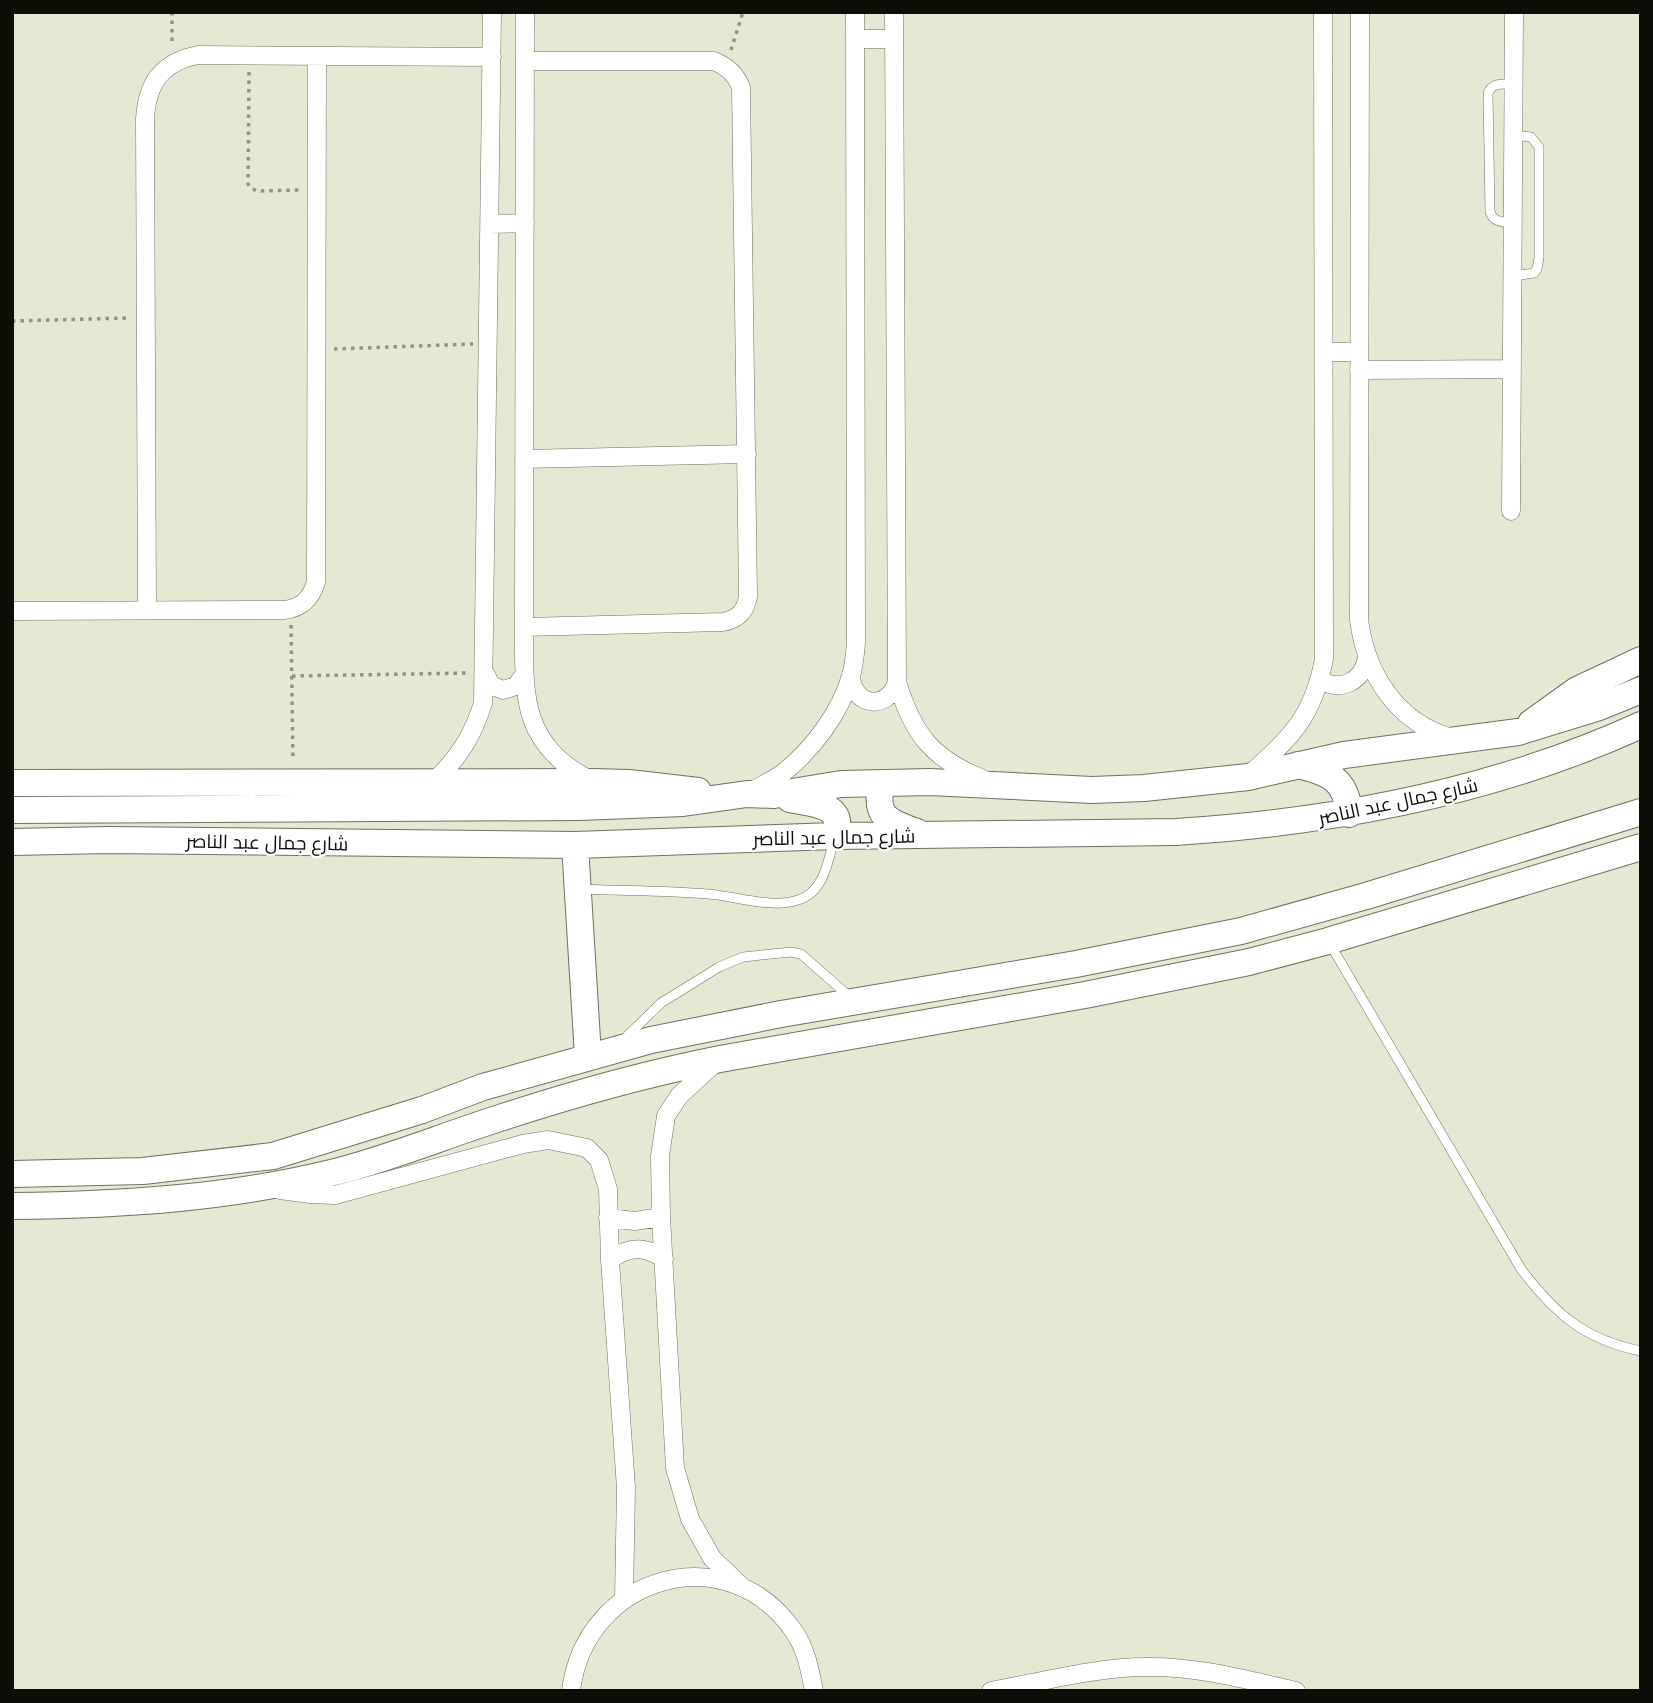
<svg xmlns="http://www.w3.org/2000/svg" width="1653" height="1703" font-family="Mulish,Cairo,sans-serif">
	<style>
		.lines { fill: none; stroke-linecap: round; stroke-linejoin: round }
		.lane-casing { stroke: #6e715e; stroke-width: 10 }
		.street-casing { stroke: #6e715e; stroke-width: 19 }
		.secondary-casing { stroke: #6e715e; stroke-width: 28 }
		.path { stroke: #919383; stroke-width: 3.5; stroke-dasharray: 3.5 5; stroke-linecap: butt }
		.lane { stroke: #fff; stroke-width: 9 }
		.street { stroke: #fff; stroke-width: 18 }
		.secondary { stroke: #fff; stroke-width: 26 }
		.labels { text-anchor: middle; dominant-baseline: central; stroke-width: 5; stroke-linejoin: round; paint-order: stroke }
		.street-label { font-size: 19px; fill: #0d0e07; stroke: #fff }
	</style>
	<rect width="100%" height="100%" fill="#e5e8d2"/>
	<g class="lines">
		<defs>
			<path id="lane" d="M 1513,222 C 1503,222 1494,223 1490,212 L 1488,94 C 1491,82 1503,84 1513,84
				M 1513,276 L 1534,273 L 1537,269 L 1539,258 L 1539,147 L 1531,137 L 1513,135
				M 580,889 C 623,891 666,890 708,894 C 736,896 770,909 798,900 C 824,892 828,862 834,839
				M 1330,944 L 1521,1269 C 1555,1314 1585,1340 1641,1351
				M 623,1040 L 661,1003 L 719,967 L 743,957 L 790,952 L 801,954 L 851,998"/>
			<path id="street" d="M 525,12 L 524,627 C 524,696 521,744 590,780
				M 894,12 L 897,682 C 913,734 932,759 983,779
				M 1360,12 L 1359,620 C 1366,674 1397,723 1452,738
				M 855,39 L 894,39
				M 490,224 L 525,223
				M 1324,352 L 1359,352
				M 1359,370 L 1512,369
				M 524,459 L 747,454
				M 1511,511 L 1514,12
				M 147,610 L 145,119 C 147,83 162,62 198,55 L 492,57
				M 12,611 L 284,610 C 302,608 311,599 316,582 L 317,56
				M 524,627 L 723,622 C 738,619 745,612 748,597 L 741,87 C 735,74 728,67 714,61 L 525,61
				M 485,673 L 491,685 L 503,690 L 516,686 L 524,675
				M 851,675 C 852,706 887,712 897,682
				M 1320,680 C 1341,692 1362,682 1367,658
				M 1250,774 C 1292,736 1313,717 1324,659 L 1323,12
				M 434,781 C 459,758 473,735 483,703 L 492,12
				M 750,792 C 761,786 773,780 783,773 C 813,749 840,713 851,676 C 854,666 855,654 856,643 L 855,12
				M 716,1062 L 679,1096 L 666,1116 L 660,1156 L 661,1217 L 675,1468 L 690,1519 L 712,1558 L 742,1587
				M 280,1190 L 310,1194 L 335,1195 L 523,1144 L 548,1140 L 587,1148 L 599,1160 L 608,1189 L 610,1260 L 626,1488 L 624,1598
				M 608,1218 L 635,1221 L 661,1217
				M 610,1260 C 629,1246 645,1246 664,1259
				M 571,1691 C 585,1576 726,1535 793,1630 C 806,1648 810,1670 814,1691
				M 991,1691 C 1040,1682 1097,1667 1146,1667 C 1197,1666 1247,1680 1296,1691"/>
			<path id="secondary" d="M 1531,723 L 1577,690 L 1641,660
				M 1298,765 C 1328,772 1347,779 1349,814
				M 12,783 L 593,782 L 629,783 L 698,791
				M 882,783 C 873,816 888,822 917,832
				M 790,799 C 812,804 846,803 835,836
				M 12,810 L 579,807 L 683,803 L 747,794 L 774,795 L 841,784 L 930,782 L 1092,790 L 1144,788 L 1248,777 L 1344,755 L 1518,732 L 1599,707 L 1641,690
				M 12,842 L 108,840 L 575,845 L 835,836 L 1176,832 C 1336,822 1494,792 1641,725
				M 575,845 L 588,1056
				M 12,1174 L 143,1171 L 273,1156 L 422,1110 L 483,1087 L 651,1040 L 781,1014 L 1076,964 L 1241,931 L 1366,896 L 1641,812
				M 12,1206 C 122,1205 232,1198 339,1171 C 393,1157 446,1135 500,1118 C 573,1094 645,1074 720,1059 L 1085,995 L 1249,962 L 1328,941 L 1641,847"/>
		</defs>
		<!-- lane casing -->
		<use href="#lane" class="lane-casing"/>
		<!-- street casing -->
		<use href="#street" class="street-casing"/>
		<!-- secondary casing -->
		<use href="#secondary" class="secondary-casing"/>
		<!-- path -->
		<path class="path" d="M 172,12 L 172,45
			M 731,50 L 743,12
			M 249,72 L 248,184 L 251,188 L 257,191 L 300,190
			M 12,321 L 129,318
			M 334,349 L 473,344
			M 291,625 L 293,761
			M 292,676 L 468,673"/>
		<!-- lane -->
		<use href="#lane" class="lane"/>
		<!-- street -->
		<use href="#street" class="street"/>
		<!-- secondary -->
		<use href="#secondary" class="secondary"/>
	</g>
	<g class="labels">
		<!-- street labels -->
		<g class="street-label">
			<text transform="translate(1398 801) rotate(-12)">شارع جمال عبد الناصر</text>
			<text transform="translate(834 837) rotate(-1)">شارع جمال عبد الناصر</text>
			<text transform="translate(267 842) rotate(1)">شارع جمال عبد الناصر</text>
		</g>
	</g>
	<!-- border -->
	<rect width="1653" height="1703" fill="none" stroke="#0d0e07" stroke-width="28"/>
</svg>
